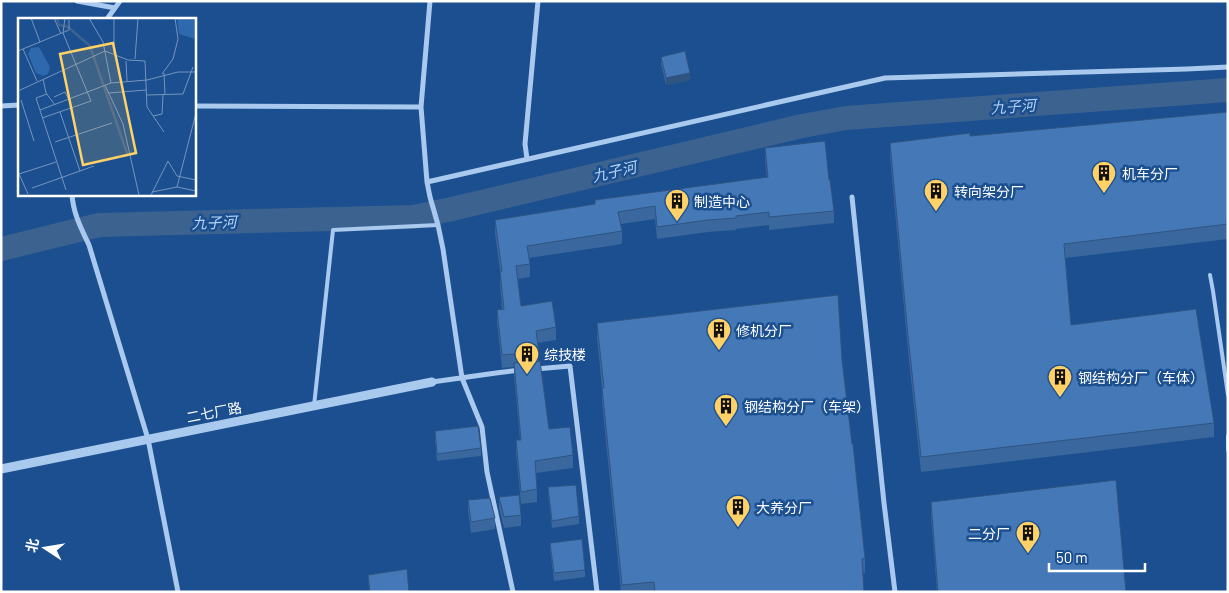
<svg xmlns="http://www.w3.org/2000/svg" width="1229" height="593" font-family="Barlow,'Noto Sans SC',sans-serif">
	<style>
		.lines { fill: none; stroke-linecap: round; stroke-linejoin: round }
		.river { stroke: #3c6290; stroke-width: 24 }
		.service { stroke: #a9c9ee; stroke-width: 4 }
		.minor { stroke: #a9c9ee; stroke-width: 5 }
		.tertiary { stroke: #a9c9ee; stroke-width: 9 }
		.wall { fill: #3a679d }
		.shaded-wall { fill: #305480 }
		.building { fill: #4478b7; stroke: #305480 }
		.labels { text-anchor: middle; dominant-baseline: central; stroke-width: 5; stroke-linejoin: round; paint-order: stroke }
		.poi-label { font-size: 14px; fill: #fff; stroke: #1b4f8f; text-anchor: start }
		.street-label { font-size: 14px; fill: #fff; stroke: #1b4f8f }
		.water-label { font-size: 15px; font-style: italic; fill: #b5d3f5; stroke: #1b4f8f }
		.inset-river { fill: none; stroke: #3c6290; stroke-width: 2.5 }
		.inset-road { fill: none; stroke: #7695bc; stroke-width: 1 }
		.view { fill: #ffd166; fill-opacity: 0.15; stroke: #ffd166; stroke-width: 2.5 }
		.inset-edge { fill: none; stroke: #fff; stroke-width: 2.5 }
	</style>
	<rect width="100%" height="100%" fill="#1b4f8f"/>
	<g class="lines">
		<!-- river -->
		<path class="river" d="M 1,249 L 99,225 L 413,217 L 452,209 L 802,126 L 846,118 L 1228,90"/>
		<!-- service -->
		<path class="service" d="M 1210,275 L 1213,291 L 1228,395
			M 314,406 L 333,230 L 438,225
			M 1228,436 L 1228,450"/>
		<!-- minor -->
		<path class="minor" d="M 77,1 L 115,8
			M 430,1 L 421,107 L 427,182 L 430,197 L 438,225 L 443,249 L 462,378 L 482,427 L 487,472 L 513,592
			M 107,19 L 120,1
			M 1,106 L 19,105
			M 194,106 L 421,107
			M 527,159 L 525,144 L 538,1
			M 427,182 L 885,78 L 1187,69 L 1228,67
			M 72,194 C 73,213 81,228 89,245 L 148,439 L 178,592
			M 852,197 L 884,503 L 895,592
			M 536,369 L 570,366 L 597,592
			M 432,382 L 496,373 L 520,370"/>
		<!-- tertiary -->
		<path class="tertiary" d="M 1,469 L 432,382"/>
	</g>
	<!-- wall -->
	<path class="wall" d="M 661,57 L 690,80 L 666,85 L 661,64 Z
		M 1228,112 L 1228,239 L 1065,258 L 1071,325 L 1214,423 L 1214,437 L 921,472 L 908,351 L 890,157 L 890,143 L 970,136 Z
		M 765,148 L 829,180 L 834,211 L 834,223 L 769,230 L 769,225 L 736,229 L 736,230 L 708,232 L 657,239 L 655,219 L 621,224 L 622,231 L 622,244 L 529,258 L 530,264 L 530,277 L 518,279 L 521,306 L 556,327 L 556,340 L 537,343 L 539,361 L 549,429 L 573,455 L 573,468 L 536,473 L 537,489 L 537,502 L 521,504 L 516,453 L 516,440 L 520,440 L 514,376 L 514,367 L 502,368 L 497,322 L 497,310 L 502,309 L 500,284 L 500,271 L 495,233 L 495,220 L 595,204 L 595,200 L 767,178 L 765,160 Z
		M 597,323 L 842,360 L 865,558 L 865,573 L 863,573 L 864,592 L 621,592 L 602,402 L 602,388 L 597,338 Z
		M 435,431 L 481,448 L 481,456 L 437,461 L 435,439 Z
		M 548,487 L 579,516 L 579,524 L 552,528 L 548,494 Z
		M 499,497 L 521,515 L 521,526 L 504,528 L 499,508 Z
		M 468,500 L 495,518 L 495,529 L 471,533 L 468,511 Z
		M 931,502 L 1126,592 L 937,592 L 931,516 Z
		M 550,543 L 585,570 L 585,577 L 554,581 L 550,550 Z
		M 368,575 L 409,592 L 369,592 Z"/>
	<!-- shaded-wall -->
	<path class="shaded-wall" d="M 690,73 L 690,80 L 666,85 L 666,78 Z"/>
	<!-- building -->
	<path class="building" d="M 685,51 L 690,73 L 666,78 L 661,57 Z
		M 1228,112 L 1228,224 L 1064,244 L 1071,325 L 1196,309 L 1214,423 L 921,457 L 908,336 L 890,143 L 970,133 L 970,136 Z
		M 825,141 L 829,180 L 830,180 L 834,211 L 769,217 L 769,212 L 736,216 L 736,218 L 708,220 L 657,227 L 655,206 L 618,212 L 622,231 L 527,246 L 530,264 L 516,266 L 521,306 L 552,301 L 556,327 L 536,331 L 539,352 L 502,355 L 497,310 L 504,309 L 500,271 L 502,271 L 495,220 L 595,204 L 595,200 L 768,177 L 765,148 Z
		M 838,295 L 842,360 L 852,444 L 853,444 L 865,558 L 862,559 L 864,592 L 655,592 L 654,582 L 622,585 L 602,388 L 604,388 L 597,323 Z
		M 540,361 L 549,429 L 570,427 L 573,455 L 535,461 L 537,489 L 521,492 L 516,440 L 521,440 L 514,363 Z
		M 478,426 L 481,448 L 437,454 L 435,431 Z
		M 1116,480 L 1126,592 L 938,592 L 931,502 Z
		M 576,485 L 579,516 L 552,521 L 548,487 Z
		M 519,495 L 521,515 L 504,517 L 499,497 Z
		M 490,498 L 495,518 L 471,522 L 468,500 Z
		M 582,539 L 585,570 L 554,573 L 550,543 Z
		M 407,569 L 409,592 L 370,592 L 368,575 Z"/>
	<!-- icons -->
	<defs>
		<symbol id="building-pin" viewBox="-11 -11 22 30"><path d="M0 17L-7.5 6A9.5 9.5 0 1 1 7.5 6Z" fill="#ffd166" stroke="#1b4f8f"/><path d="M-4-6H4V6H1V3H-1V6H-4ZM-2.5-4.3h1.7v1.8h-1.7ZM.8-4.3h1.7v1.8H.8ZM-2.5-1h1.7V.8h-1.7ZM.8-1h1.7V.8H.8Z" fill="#111"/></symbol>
	</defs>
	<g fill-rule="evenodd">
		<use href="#building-pin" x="1090" y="159" width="28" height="38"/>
		<use href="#building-pin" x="922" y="177" width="28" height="38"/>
		<use href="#building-pin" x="663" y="187" width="28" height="38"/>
		<use href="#building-pin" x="705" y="316" width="28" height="38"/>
		<use href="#building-pin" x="513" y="340" width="28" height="38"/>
		<use href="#building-pin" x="1046" y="363" width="28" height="38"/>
		<use href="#building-pin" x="712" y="392" width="28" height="38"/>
		<use href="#building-pin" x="724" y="493" width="28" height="38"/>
		<use href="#building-pin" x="1014" y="519" width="28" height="38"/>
	</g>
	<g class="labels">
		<!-- poi labels -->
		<g class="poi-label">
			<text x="1122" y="173">机车分厂</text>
			<text x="954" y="191">转向架分厂</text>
			<text x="694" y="201">制造中心</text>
			<text x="736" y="330">修机分厂</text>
			<text x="544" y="354">综技楼</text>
			<text x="1078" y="377">钢结构分厂（车体）</text>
			<text x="744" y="406">钢结构分厂（车架）</text>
			<text x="756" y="507">大养分厂</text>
			<text x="1010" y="533" text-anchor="end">二分厂</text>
		</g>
		<!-- street labels -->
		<g class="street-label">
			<text transform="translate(214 412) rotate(-11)">二七厂路</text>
		</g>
		<!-- water labels -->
		<g class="water-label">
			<text transform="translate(1013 106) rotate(-4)">九子河</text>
			<text transform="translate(614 171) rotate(-13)">九子河</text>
			<text transform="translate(214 222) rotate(-2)">九子河</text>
		</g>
	</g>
	<!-- overview -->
	<g transform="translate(18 18)">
		<rect width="178" height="178" fill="#1b4f8f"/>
		<path d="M 159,0 L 177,0 L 177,21 L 161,16 Z" fill="#2e69ad"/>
		<path d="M 21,29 L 32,49 L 30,56 L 25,58 L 18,55 L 10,36 L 13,30 Z" fill="#2e69ad"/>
		<path class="inset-river" d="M 39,0 L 41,7 L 50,9 L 72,28 L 110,138"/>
		<path class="inset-road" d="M 13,0 L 22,24M 36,0 L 43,16M 71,0 L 85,24 L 93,65M 5,31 L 19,63M 0,33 L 51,12 L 51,2M 96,35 L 96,0M 117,41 L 120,0M 108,43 L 109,63M 146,55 L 147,77M 144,56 L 155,41 L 160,21 L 157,0M 25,61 L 28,75 L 37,87M 87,67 L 105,106 L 121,177M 0,73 L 87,33 L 110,42 L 127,43 L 129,89 L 146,114M 91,75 L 128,72M 29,76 L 18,80 L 48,172M 129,77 L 165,76 L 175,49M 36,79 L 47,74 L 51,82M 3,82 L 16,123M 22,92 L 93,65 L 129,62 L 160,54 L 178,54M 42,94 L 62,153M 135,98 L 144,96 L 145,77M 24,100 L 73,83 L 45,15 L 47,0M 37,124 L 94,105M 159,169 L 178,173M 14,170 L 76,148M 134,174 L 159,169 L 178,95M 10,176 L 1,156 L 38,144M 133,177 L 150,143 L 159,158 L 178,162"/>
		<path class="view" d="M 95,25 L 118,135 L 65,147 L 42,36 Z"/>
		<rect width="178" height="178" class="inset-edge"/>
	</g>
	<!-- border -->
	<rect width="1229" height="593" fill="none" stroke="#ffffff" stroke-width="5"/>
	<!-- north arrow -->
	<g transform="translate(45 548) rotate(282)" stroke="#1b4f8f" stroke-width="4" paint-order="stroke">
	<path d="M0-4L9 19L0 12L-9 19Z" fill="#ffffff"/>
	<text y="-8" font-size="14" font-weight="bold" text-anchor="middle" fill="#ffffff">北</text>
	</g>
	<!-- scale -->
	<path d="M1049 563v8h96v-8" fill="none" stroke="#ffffff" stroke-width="2.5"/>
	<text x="1056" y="563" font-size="15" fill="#ffffff" stroke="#1b4f8f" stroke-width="4" paint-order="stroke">50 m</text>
</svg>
